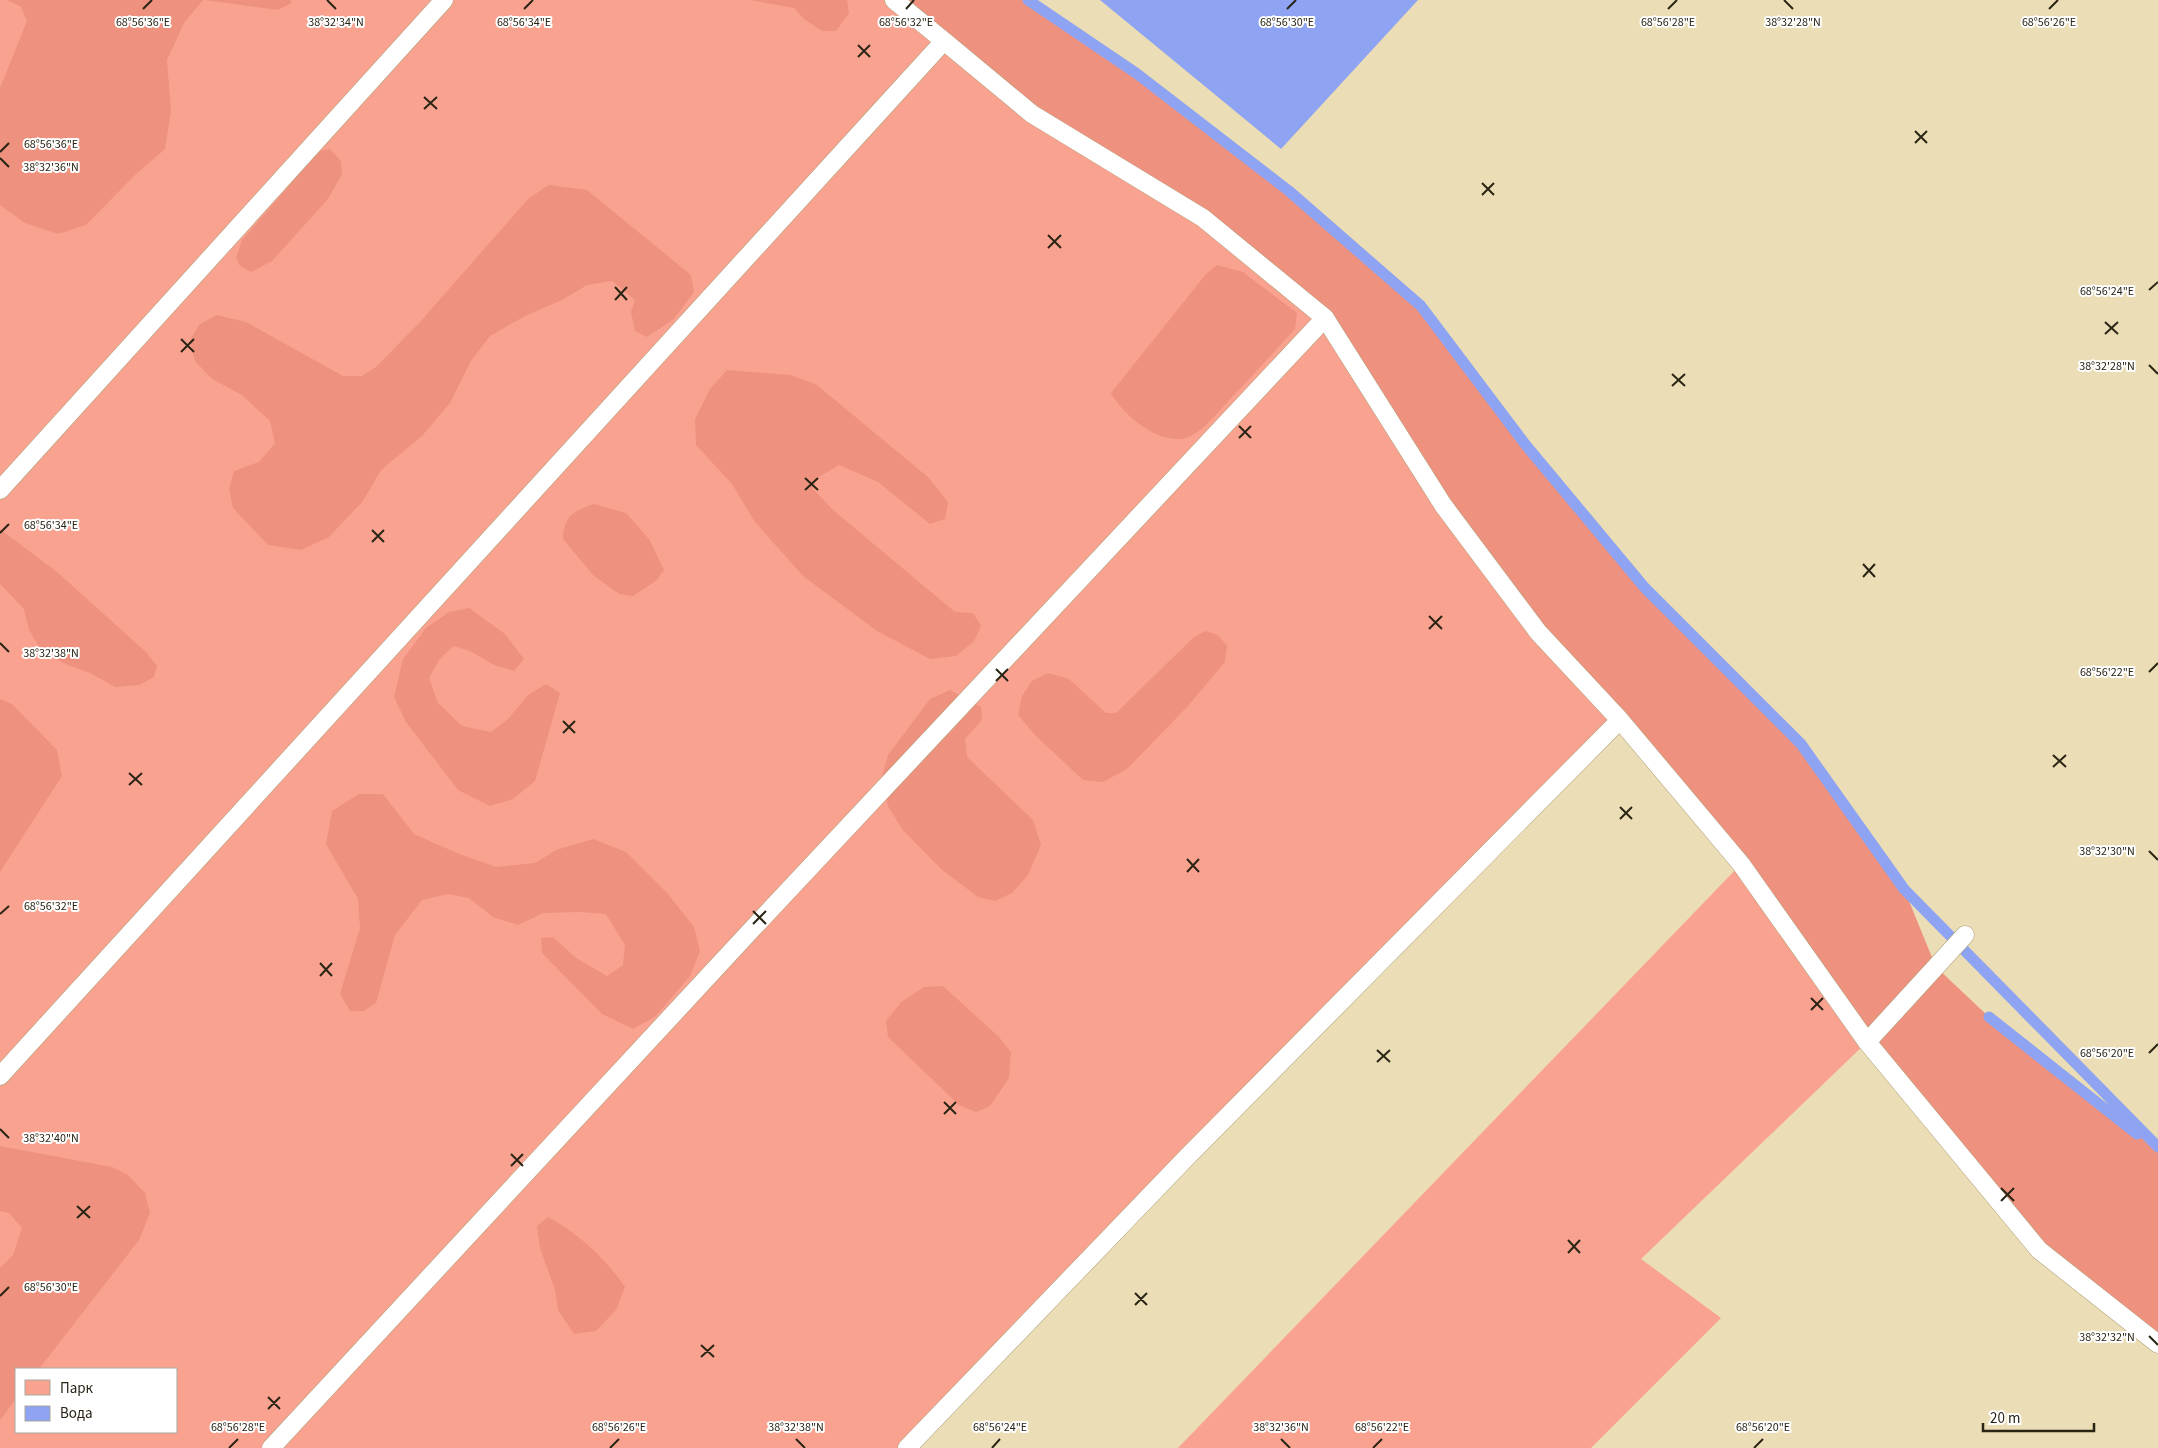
<svg xmlns="http://www.w3.org/2000/svg" width="2158" height="1448" font-family="'Source Sans 3',sans-serif">
	<style>
		.green { fill: #faa290; fill-rule: evenodd }
		.forest { fill: #ee917f }
		.water { fill: #8ea3f1 }
		.lines { fill: none; stroke-linecap: round; stroke-linejoin: round }
		.stream { stroke: #8ea3f1; stroke-width: 11 }
		.service-casing { stroke: #aea17a; stroke-width: 19 }
		.service { stroke: #fff; stroke-width: 18 }
		.ticks { fill: none; stroke: #292414; stroke-width: 2 }
		.ticks-label { font-size: 12px; text-anchor: middle; fill: #292414; stroke: #fff; stroke-width: 4; stroke-linejoin: round; paint-order: stroke }
	</style>
	<rect width="100%" height="100%" fill="#ebddb5"/>
	<!-- green -->
	<path class="green" d="M 0,0 L 894,0 L 1203,218 L 1325,318 L 1620,720 L 907,1448 L 0,1448 ZM 16,1369 L 176,1369 L 176,1432 L 16,1432 Z
		M 1741,864 L 1867,1042 L 1641,1259 L 1721,1318 L 1591,1448 L 1178,1448 Z"/>
	<!-- forest -->
	<path class="forest" d="M 7,0 L 203,0 L 184,23 L 167,60 L 171,111 L 165,149 L 136,174 L 86,225 L 58,234 L 25,223 L 0,205 L 0,88 L 27,21 L 21,7 Z
		M 204,0 L 291,0 L 291,3 L 278,10 Z
		M 750,0 L 847,0 L 849,13 L 836,31 L 822,31 L 804,19 L 794,8 Z
		M 894,0 L 1028,0 L 1136,73 L 1289,191 L 1421,306 L 1525,444 L 1645,588 L 1801,744 L 1904,889 L 1936,967 L 1989,1017 L 2158,1151 L 2158,1344 L 2039,1250 L 1741,864 L 1538,632 L 1325,318 L 1203,218 L 1032,114 Z
		M 330,149 L 341,161 L 342,174 L 328,199 L 272,261 L 251,272 L 240,266 L 236,258 L 242,240 L 319,151 Z
		M 549,185 L 587,190 L 691,275 L 694,292 L 674,319 L 647,337 L 635,331 L 631,312 L 635,300 L 612,281 L 587,285 L 562,300 L 525,316 L 490,336 L 471,361 L 450,403 L 422,436 L 381,470 L 363,501 L 329,537 L 301,550 L 268,545 L 233,508 L 229,489 L 234,471 L 259,462 L 275,443 L 270,421 L 242,395 L 212,379 L 195,361 L 190,340 L 200,324 L 217,315 L 246,322 L 343,376 L 362,376 L 376,367 L 419,323 L 529,198 Z
		M 1217,265 L 1243,272 L 1297,313 L 1295,329 C 1274,352 1253,375 1232,397 C 1220,410 1208,426 1193,435 C 1166,451 1123,416 1111,393 L 1206,274 Z
		M 727,370 L 791,375 L 817,385 L 929,478 L 948,502 L 945,519 L 930,524 L 878,482 L 839,465 L 817,478 L 813,489 L 833,510 L 955,612 L 973,613 L 981,626 L 974,641 L 956,656 L 930,659 L 877,631 L 803,576 L 755,522 L 732,484 L 696,445 L 695,419 L 710,389 Z
		M 594,504 L 626,513 L 649,539 L 664,570 L 657,580 L 633,596 L 619,594 L 593,575 L 563,539 C 564,515 574,511 594,504 Z
		M 0,529 L 57,572 L 146,652 L 157,666 L 154,677 L 139,685 L 115,687 L 90,673 L 63,663 L 41,650 L 29,630 L 24,609 L 0,584 Z
		M 469,608 L 505,634 L 524,659 L 514,671 L 494,665 L 470,651 L 453,646 L 439,660 L 429,678 L 438,703 L 462,726 L 491,732 L 508,719 L 528,695 L 546,684 L 560,693 L 535,781 L 513,799 L 490,806 L 458,790 L 406,722 L 394,697 L 403,659 L 426,628 L 449,612 Z
		M 1205,631 L 1218,635 L 1227,646 L 1225,662 L 1187,707 L 1127,769 L 1103,782 L 1083,780 L 1036,736 L 1018,715 L 1022,696 L 1032,681 L 1048,673 L 1069,679 L 1106,713 L 1116,713 L 1193,638 Z
		M 950,690 L 981,707 L 982,720 L 965,739 L 967,757 L 1033,820 L 1041,845 L 1028,875 L 1012,893 L 995,901 L 978,897 L 941,869 L 902,829 L 888,806 L 882,776 L 888,755 L 930,699 Z
		M 0,699 L 12,704 L 57,750 L 62,776 L 0,872 Z
		M 359,794 L 383,794 L 414,834 L 457,853 L 496,867 L 535,863 L 556,850 L 593,839 L 626,852 L 668,894 L 694,927 L 700,951 L 690,976 L 656,1016 L 633,1029 L 602,1014 L 542,953 L 541,938 L 553,937 L 576,958 L 607,976 L 623,965 L 625,945 L 606,914 L 579,912 L 543,913 L 518,925 L 493,917 L 469,898 L 448,894 L 422,900 L 395,935 L 376,1003 L 364,1011 L 350,1011 L 340,994 L 360,928 L 358,899 L 326,844 L 332,811 Z
		M 943,986 L 999,1037 L 1011,1052 L 1009,1078 L 990,1106 L 976,1112 L 959,1105 L 888,1037 L 886,1021 L 901,1002 L 924,987 Z
		M 0,1146 L 112,1167 L 128,1175 L 145,1193 L 150,1213 L 139,1240 L 39,1369 L 16,1369 L 16,1399 L 0,1420 L 0,1268 L 13,1255 L 22,1228 L 9,1213 L 0,1211 Z
		M 548,1217 C 579,1234 605,1258 625,1287 L 616,1310 L 596,1331 L 574,1334 L 558,1310 L 555,1290 L 540,1248 L 537,1226 Z"/>
	<!-- water -->
	<path class="water" d="M 1100,0 L 1418,0 L 1281,149 Z"/>
	<g class="lines">
		<!-- stream -->
		<path class="stream" d="M 1028,0 L 1136,73 L 1289,191 L 1421,306 L 1525,444 L 1645,588 L 1801,744 L 1904,889 L 2158,1147
			M 1989,1017 L 2137,1134"/>
		<defs>
			<path id="service" d="M 944,41 L 1032,114 L 1203,218 L 1325,318
				M 0,490 L 444,0
				M 1867,1042 L 1965,935
				M 0,1076 L 944,41 L 894,0
				M 271,1448 L 754,927 L 1325,318 L 1443,505 L 1538,632 L 1620,720 L 1741,864 L 1867,1042 L 2039,1250 L 2158,1344
				M 907,1448 L 1187,1157 L 1620,720"/>
		</defs>
		<!-- service casing -->
		<use href="#service" class="service-casing"/>
		<!-- service -->
		<use href="#service" class="service"/>
	</g>
	<!-- ticks -->
	<path class="ticks" d="M 327,0 L 336,9M 1784,0 L 1793,9M 143,9 L 152,0M 524,9 L 533,0M 906,9 L 914,0M 1287,9 L 1296,0M 1668,9 L 1677,0M 2049,9 L 2058,0M 858,45 L 870,57M 858,57 L 870,45M 424,97 L 437,109M 424,109 L 437,97M 1915,131 L 1927,143M 1915,143 L 1927,131M 0,152 L 9,143M 0,158 L 9,167M 1482,183 L 1494,195M 1482,195 L 1494,183M 1048,235 L 1061,248M 1048,248 L 1061,235M 615,287 L 627,300M 2149,290 L 2158,282M 615,300 L 627,287M 2105,322 L 2118,334M 2105,334 L 2118,322M 181,339 L 194,352M 181,352 L 194,339M 2149,365 L 2158,374M 1672,374 L 1685,386M 1672,386 L 1685,374M 1239,426 L 1251,438M 1239,438 L 1251,426M 805,478 L 818,490M 805,490 L 818,478M 372,530 L 384,542M 0,533 L 9,524M 372,542 L 384,530M 1863,564 L 1875,577M 1863,577 L 1875,564M 1429,616 L 1442,629M 1429,629 L 1442,616M 0,643 L 9,652M 996,669 L 1008,681M 2149,672 L 2158,663M 996,681 L 1008,669M 563,721 L 575,733M 563,733 L 575,721M 2053,755 L 2066,767M 2053,767 L 2066,755M 129,773 L 142,785M 129,785 L 142,773M 1620,807 L 1632,819M 1620,819 L 1632,807M 2149,851 L 2158,860M 1187,859 L 1199,872M 1187,872 L 1199,859M 753,911 L 766,924M 0,914 L 9,906M 753,924 L 766,911M 320,963 L 332,976M 320,976 L 332,963M 1811,998 L 1823,1010M 1811,1010 L 1823,998M 1377,1050 L 1390,1062M 2149,1053 L 2158,1044M 1377,1062 L 1390,1050M 944,1102 L 956,1114M 944,1114 L 956,1102M 0,1129 L 9,1138M 511,1154 L 523,1166M 511,1166 L 523,1154M 2001,1188 L 2014,1201M 2001,1201 L 2014,1188M 77,1206 L 90,1218M 77,1218 L 90,1206M 1568,1240 L 1580,1253M 1568,1253 L 1580,1240M 1135,1293 L 1147,1305M 0,1296 L 9,1287M 1135,1305 L 1147,1293M 2149,1336 L 2158,1345M 701,1345 L 714,1357M 701,1357 L 714,1345M 268,1397 L 280,1409M 268,1409 L 280,1397M 796,1439 L 805,1448M 1281,1439 L 1290,1448M 229,1448 L 238,1439M 610,1448 L 619,1439M 992,1448 L 1000,1439M 1373,1448 L 1382,1439M 1754,1448 L 1763,1439"/>
	<g class="ticks-label">
		<text x="143" y="26">68°56'36"E</text>
		<text x="336" y="26">38°32'34"N</text>
		<text x="524" y="26">68°56'34"E</text>
		<text x="906" y="26">68°56'32"E</text>
		<text x="1287" y="26">68°56'30"E</text>
		<text x="1668" y="26">68°56'28"E</text>
		<text x="1793" y="26">38°32'28"N</text>
		<text x="2049" y="26">68°56'26"E</text>
		<text x="51" y="148">68°56'36"E</text>
		<text x="51" y="171">38°32'36"N</text>
		<text x="2107" y="295">68°56'24"E</text>
		<text x="2107" y="370">38°32'28"N</text>
		<text x="51" y="529">68°56'34"E</text>
		<text x="51" y="657">38°32'38"N</text>
		<text x="2107" y="676">68°56'22"E</text>
		<text x="2107" y="855">38°32'30"N</text>
		<text x="51" y="910">68°56'32"E</text>
		<text x="2107" y="1057">68°56'20"E</text>
		<text x="51" y="1142">38°32'40"N</text>
		<text x="51" y="1291">68°56'30"E</text>
		<text x="2107" y="1341">38°32'32"N</text>
		<text x="238" y="1431">68°56'28"E</text>
		<text x="619" y="1431">68°56'26"E</text>
		<text x="796" y="1431">38°32'38"N</text>
		<text x="1000" y="1431">68°56'24"E</text>
		<text x="1281" y="1431">38°32'36"N</text>
		<text x="1382" y="1431">68°56'22"E</text>
		<text x="1763" y="1431">68°56'20"E</text>
	</g>
	<!-- legend -->
	<rect x="15" y="1368" width="162" height="65" fill="#ffffff" stroke="#a9a7a1"/>
	<rect x="25" y="1380" width="25" height="15" fill="#faa290" stroke="#a9a7a1"/>
	<text x="60" y="1393" font-size="15" fill="#292414">Парк</text>
	<rect x="25" y="1406" width="25" height="15" fill="#8ea3f1" stroke="#a9a7a1"/>
	<text x="60" y="1418" font-size="15" fill="#292414">Вода</text>
	<!-- scale -->
	<path d="M1983 1423v8h111v-8" fill="none" stroke="#292414" stroke-width="2.5"/>
	<text x="1990" y="1423" font-size="15" fill="#292414" stroke="#ffffff" stroke-width="4" paint-order="stroke">20 m</text>
</svg>
